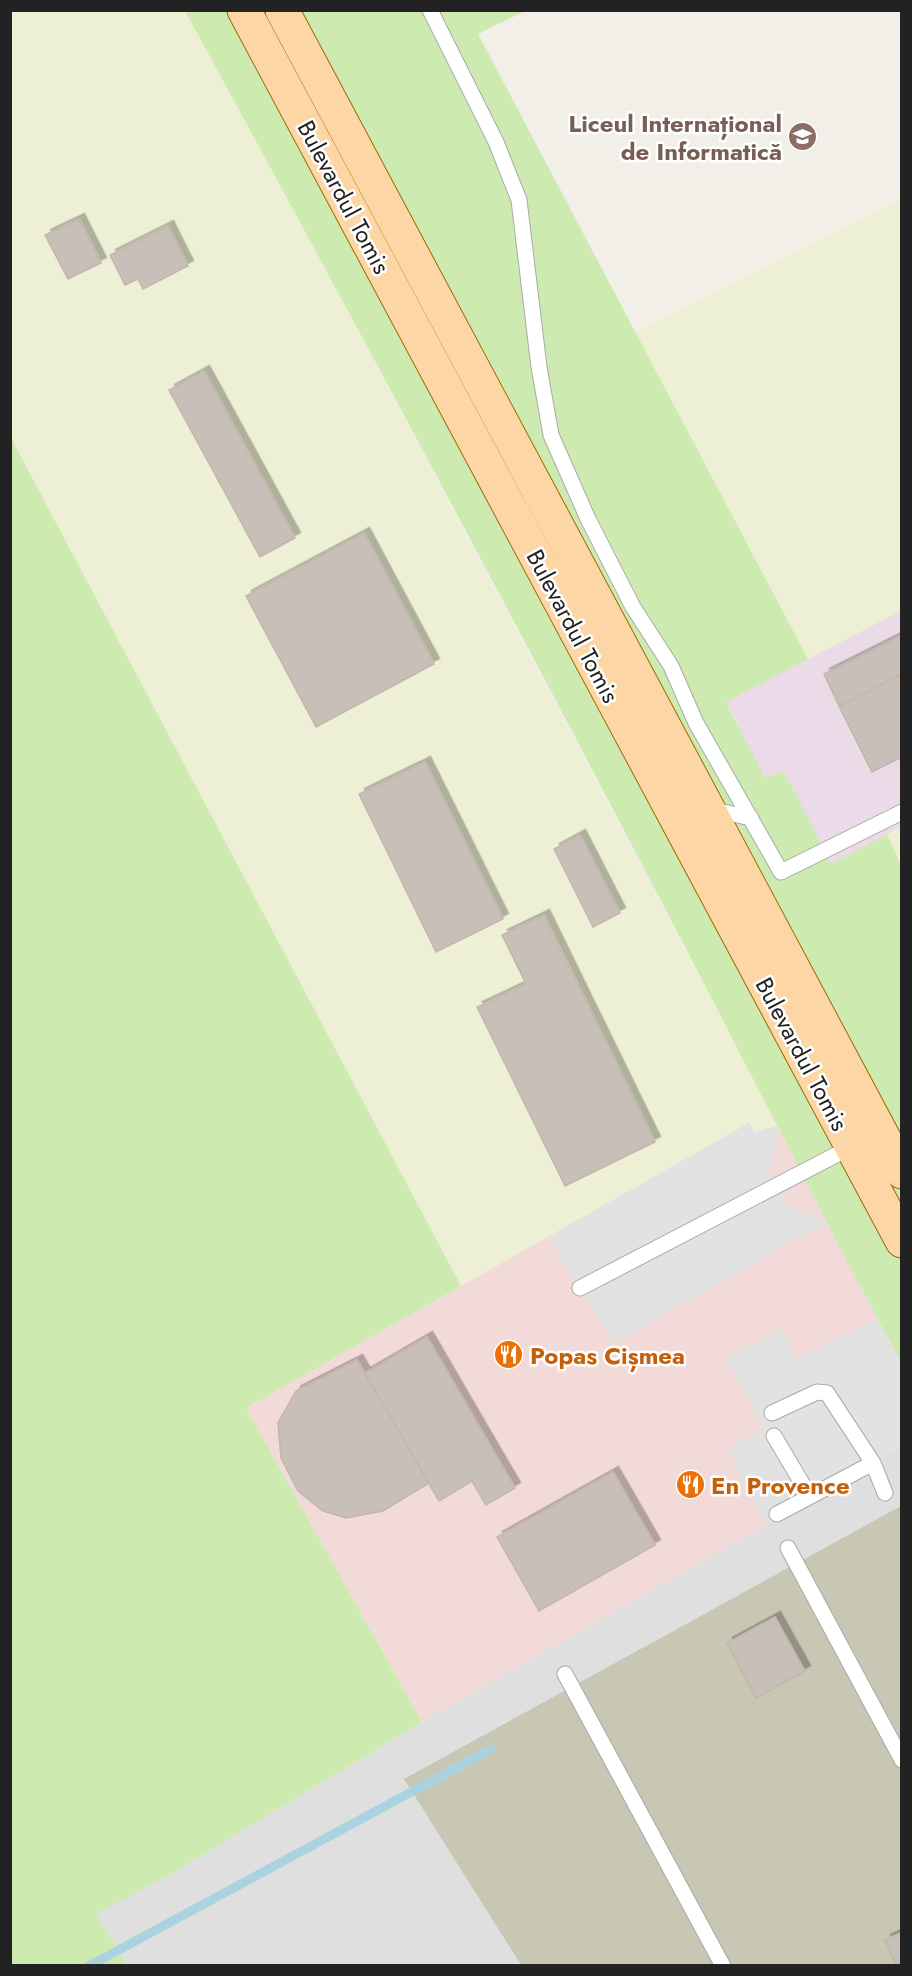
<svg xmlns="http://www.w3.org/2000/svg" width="912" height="1976" font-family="Jost,sans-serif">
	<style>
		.residential { fill: #e0dfdf }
		.commercial { fill: #f2dad9 }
		.industrial { fill: #ebdbe8 }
		.construction { fill: #c7c7b4 }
		.farmland { fill: #eef0d5 }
		.grass { fill: #cdebb0 }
		.parking { fill: #e2e2e2 }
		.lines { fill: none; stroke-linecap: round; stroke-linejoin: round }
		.stream { stroke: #aad3df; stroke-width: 9 }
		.building { fill: #c7bfb8; stroke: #c4b6ab; stroke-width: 1.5; filter: url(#shadow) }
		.lane-casing { stroke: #a9a9a9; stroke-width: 17 }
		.primary-casing { stroke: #a06b00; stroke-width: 35 }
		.lane { stroke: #fff; stroke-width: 15 }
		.primary { stroke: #fcd6a4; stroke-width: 33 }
		.labels { text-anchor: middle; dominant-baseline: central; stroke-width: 5; stroke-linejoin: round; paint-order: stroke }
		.education-label { font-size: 24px; font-weight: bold; fill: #785e54; stroke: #fff; text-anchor: end }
		.street-label { font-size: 24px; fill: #222; stroke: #fff }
		.food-label { font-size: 24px; font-weight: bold; fill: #c56008; stroke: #fff; text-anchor: start }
	</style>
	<defs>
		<filter id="shadow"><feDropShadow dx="5.5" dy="-5.5" stdDeviation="0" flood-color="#0004"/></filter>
	</defs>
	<rect width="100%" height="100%" fill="#f2efe9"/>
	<!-- residential -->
	<path class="residential" d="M 901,1448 L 901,1965 L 127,1965 L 95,1914 L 166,1877 L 422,1722 Z"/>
	<!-- commercial -->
	<path class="commercial" d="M 10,11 L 183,11 L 901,1360 L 901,1448 L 422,1722 L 246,1408 L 461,1286 L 11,438 Z"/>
	<!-- industrial -->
	<path class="industrial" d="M 901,610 L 901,827 L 831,865 L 784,772 L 765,779 L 726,701 Z"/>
	<!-- construction -->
	<path class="construction" d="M 901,1506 L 901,1965 L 521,1965 L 404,1779 Z"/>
	<!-- farmland -->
	<path class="farmland" d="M 10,11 L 185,11 L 321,261 L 778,1125 L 755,1133 L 749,1123 L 461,1286 L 11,438 Z
		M 901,199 L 901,611 L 808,659 L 635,332 Z
		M 901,827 L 901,865 L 887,834 Z"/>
	<!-- grass -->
	<path class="grass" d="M 185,11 L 525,11 L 478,34 L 808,659 L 726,702 L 765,778 L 784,771 L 831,864 L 887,834 L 901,865 L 901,1362 C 814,1202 734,1039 649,878 C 497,587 342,298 185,11 Z
		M 11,438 L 461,1286 L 246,1408 L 422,1722 L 166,1877 L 96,1914 L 127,1965 L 11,1965 Z"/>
	<!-- parking -->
	<path class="parking" d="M 749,1123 L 755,1133 L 778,1125 L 769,1173 L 785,1205 L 826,1222 L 615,1343 L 548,1237 Z
		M 878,1319 L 901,1362 L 901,1448 L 767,1525 L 728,1449 L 763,1428 L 726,1357 L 782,1329 L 797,1358 Z"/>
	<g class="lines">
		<!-- stream -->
		<path class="stream" d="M 89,1966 L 491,1749"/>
	</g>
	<!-- building -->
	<path class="building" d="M 79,219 L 101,263 L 68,279 L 45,235 Z
		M 168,226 L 188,266 L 143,289 L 138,279 L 125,285 L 110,255 Z
		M 204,371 L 295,538 L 260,557 L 169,390 Z
		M 364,533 L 434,664 L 316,727 L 246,596 Z
		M 902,635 L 902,674 L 839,706 L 824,674 Z
		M 902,674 L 902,757 L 872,772 L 839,706 Z
		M 425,762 L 503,919 L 436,952 L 359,794 Z
		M 580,835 L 620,913 L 593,927 L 554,849 Z
		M 544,915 L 655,1142 L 565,1186 L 477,1007 L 526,984 L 502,935 Z
		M 427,1337 L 515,1488 L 486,1505 L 472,1481 L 439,1501 L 365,1373 Z
		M 357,1360 L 429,1483 L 383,1511 L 346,1518 L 323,1511 L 298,1491 L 281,1458 L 278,1423 L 296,1391 Z
		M 613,1472 L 655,1545 L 539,1611 L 497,1537 Z
		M 775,1617 L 805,1671 L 756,1698 L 727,1643 Z
		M 902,1932 L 902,1966 L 897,1966 L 885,1940 Z"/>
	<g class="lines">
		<defs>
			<path id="lane" d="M 430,10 L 496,142 L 519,200 L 539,367 L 551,435 L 588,519 L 633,607 L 671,666 L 696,723 L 781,872 L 902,812
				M 710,809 L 751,818
				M 580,1288 L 851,1147
				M 772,1413 L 817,1392 L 827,1393 L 873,1463 L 885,1493
				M 774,1436 L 809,1495
				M 777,1514 L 873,1463
				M 788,1548 L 902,1760
				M 565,1674 L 723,1966"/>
			<path id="primary" d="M 244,10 L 902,1241
				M 282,10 L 902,1172"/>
		</defs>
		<!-- lane casing -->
		<use href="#lane" class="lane-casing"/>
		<!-- primary casing -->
		<use href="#primary" class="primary-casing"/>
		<!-- lane -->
		<use href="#lane" class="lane"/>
		<!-- primary -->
		<use href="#primary" class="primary"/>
	</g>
	<!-- icons -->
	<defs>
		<symbol id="school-disc" viewBox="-11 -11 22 22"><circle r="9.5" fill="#8d6e63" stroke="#fff"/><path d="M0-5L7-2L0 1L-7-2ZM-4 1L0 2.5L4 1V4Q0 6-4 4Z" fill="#fff"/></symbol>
		<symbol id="restaurant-disc" viewBox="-11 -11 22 22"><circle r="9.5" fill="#e8710a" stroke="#fff"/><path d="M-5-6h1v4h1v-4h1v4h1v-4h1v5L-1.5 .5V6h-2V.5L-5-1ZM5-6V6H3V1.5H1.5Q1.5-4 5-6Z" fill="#fff"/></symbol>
	</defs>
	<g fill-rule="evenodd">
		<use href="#school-disc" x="786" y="120" width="33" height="33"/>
		<use href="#restaurant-disc" x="492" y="1338" width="33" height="33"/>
		<use href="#restaurant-disc" x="674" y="1468" width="33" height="33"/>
	</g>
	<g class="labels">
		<!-- education labels -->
		<g class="education-label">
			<text x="782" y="123">Liceul Internațional<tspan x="782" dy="28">de Informatică</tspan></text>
		</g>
		<!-- street labels -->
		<g class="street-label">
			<text transform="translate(344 197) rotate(62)">Bulevardul Tomis</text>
			<text transform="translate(573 626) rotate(62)">Bulevardul Tomis</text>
			<text transform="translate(802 1054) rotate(62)">Bulevardul Tomis</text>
		</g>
		<!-- food labels -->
		<g class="food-label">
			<text x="530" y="1355">Popas Cișmea</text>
			<text x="711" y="1485">En Provence</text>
		</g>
	</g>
	<!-- border -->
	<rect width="912" height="1976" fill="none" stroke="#222222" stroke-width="24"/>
</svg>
